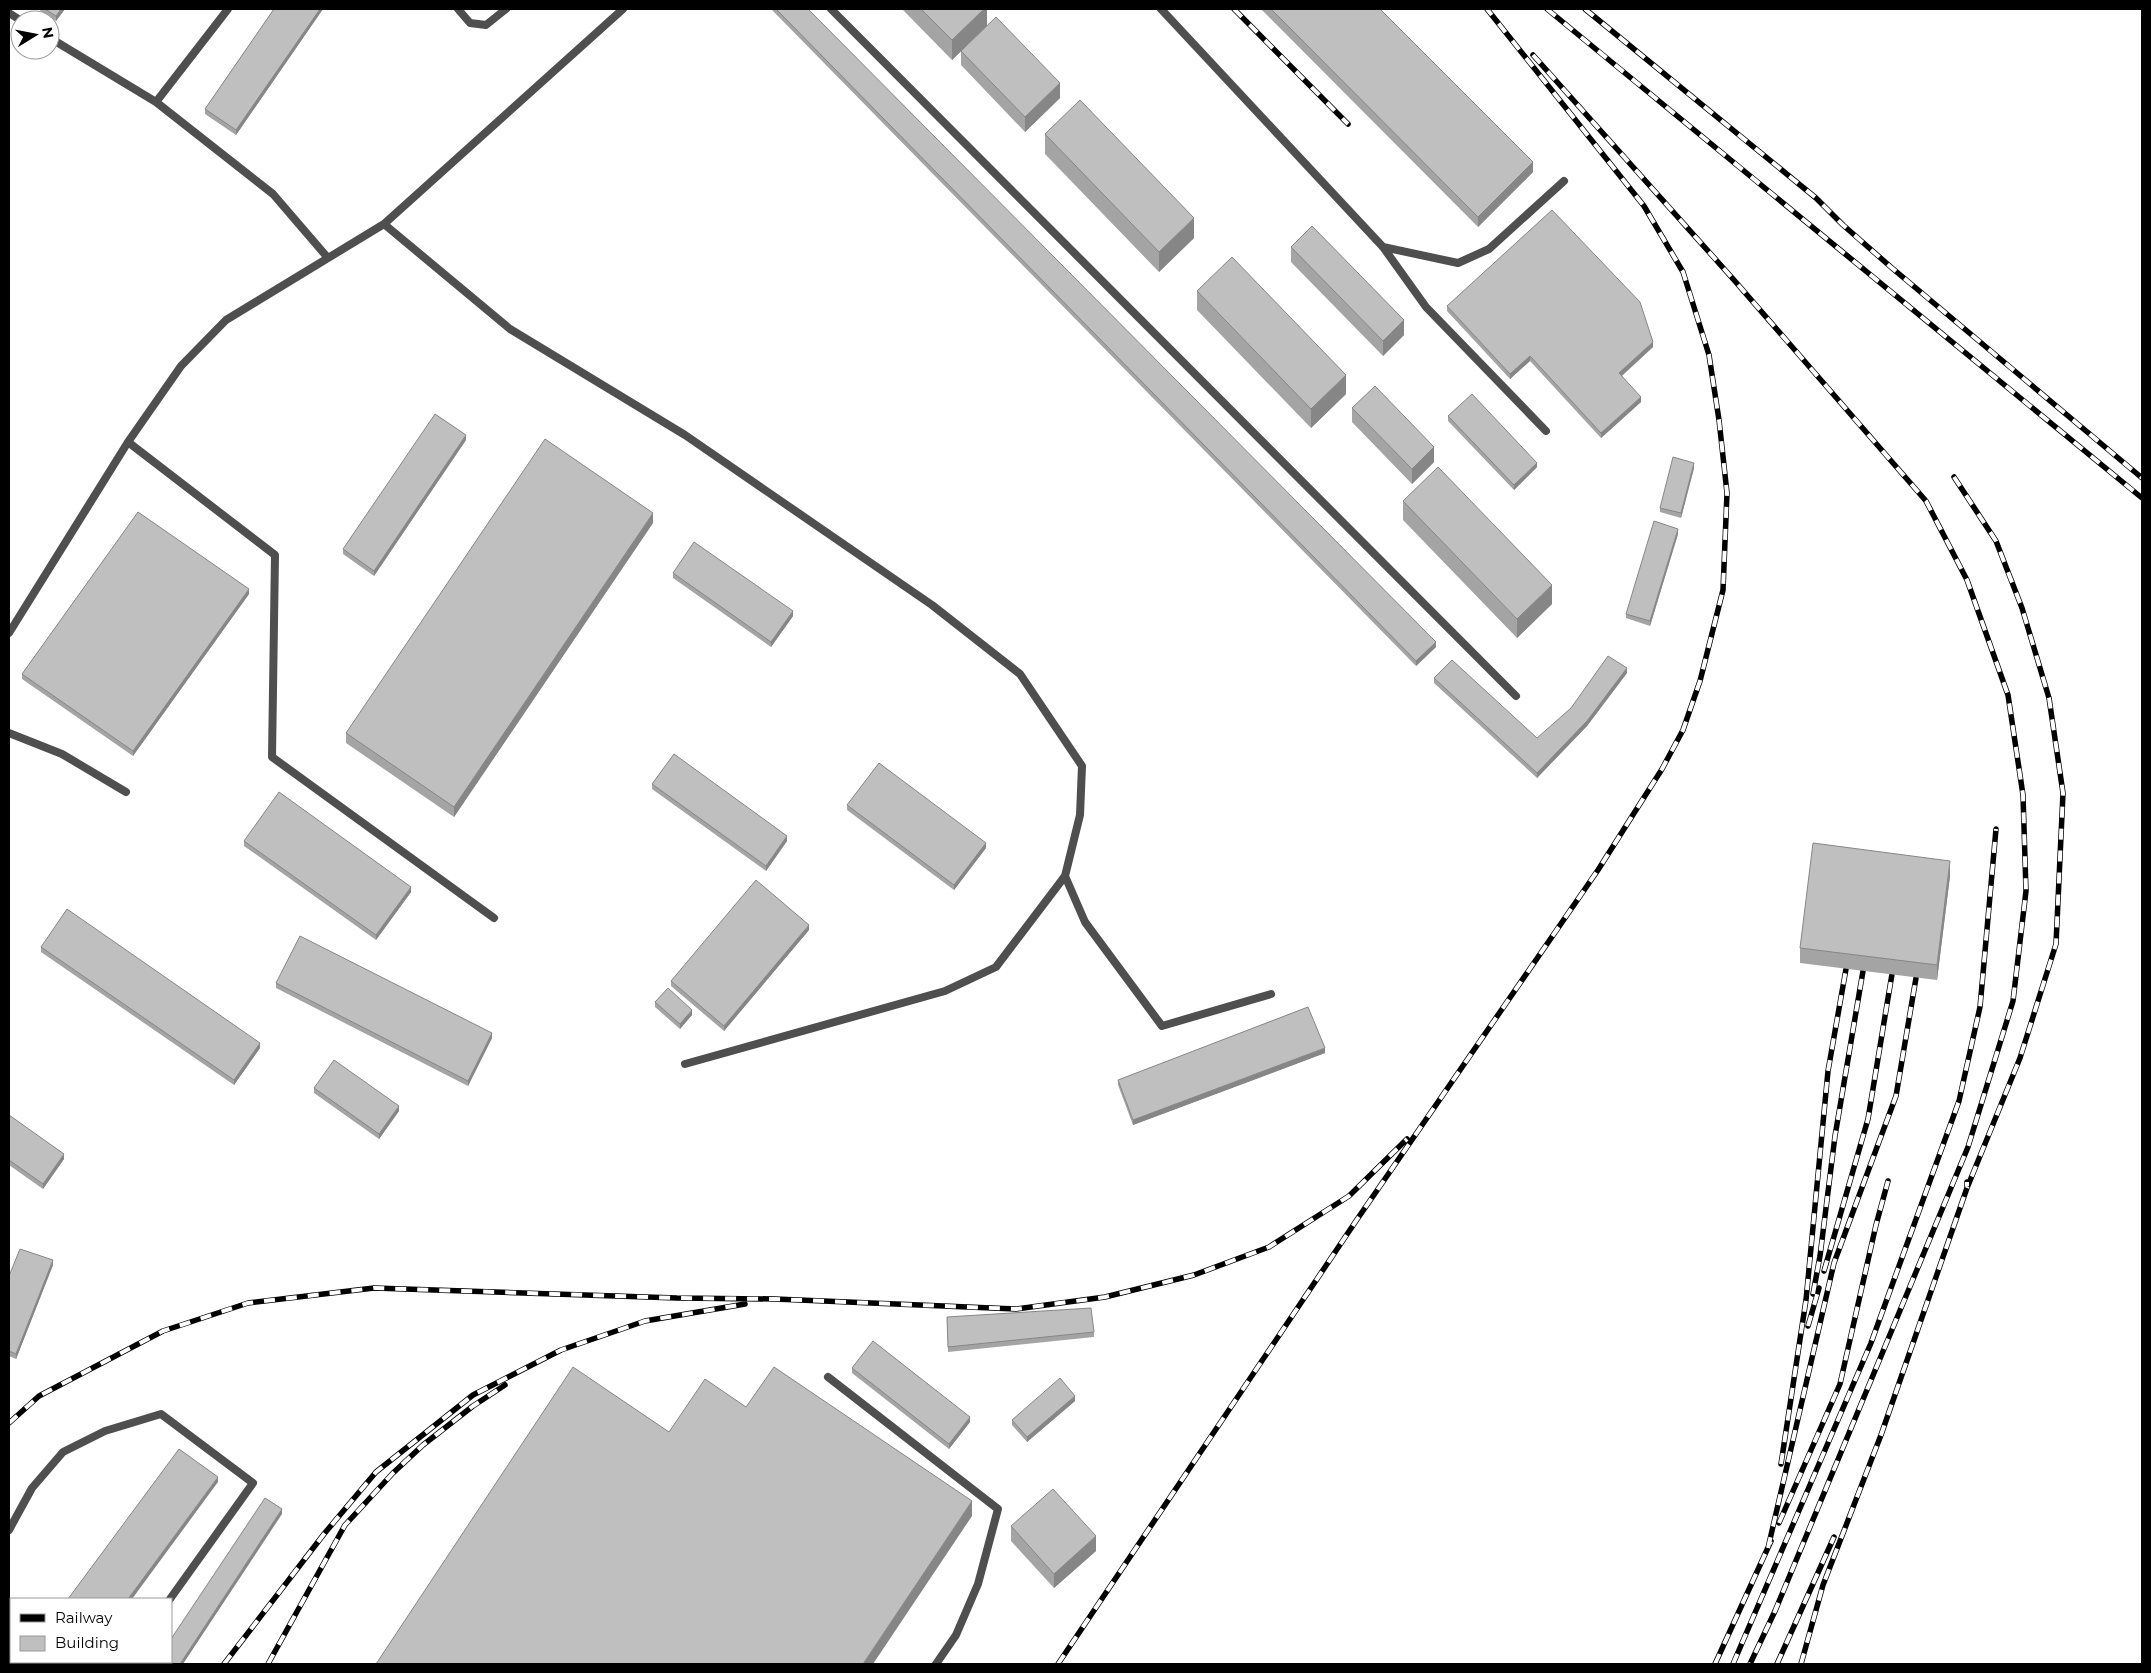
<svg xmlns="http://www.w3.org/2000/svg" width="2151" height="1673" font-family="Montserrat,sans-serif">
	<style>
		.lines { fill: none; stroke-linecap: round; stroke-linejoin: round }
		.lane { stroke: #4f4f4f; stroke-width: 8 }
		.rail-casing { stroke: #000; stroke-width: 5.5 }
		.rail { stroke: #fff; stroke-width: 4; stroke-dasharray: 11; stroke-linecap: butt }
		.wall { fill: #a4a4a4 }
		.shaded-wall { fill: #868686 }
		.building { fill: #bfbfbf; stroke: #868686 }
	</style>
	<rect width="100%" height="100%" fill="#fff"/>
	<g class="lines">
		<!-- lane -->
		<path class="lane" d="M 458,9 L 470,23 L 486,25 L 506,9
			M 831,9 L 1516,696
			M 1161,9 L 1383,247 L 1426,307 L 1546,431
			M 9,13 L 20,20
			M 50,38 L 156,102 L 273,194 L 328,258
			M 156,102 L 228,9
			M 384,224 L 510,329 L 685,435 L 932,605 L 1020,674 L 1082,766 L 1080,815 L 1065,876 L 996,967 L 945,991 L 685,1064
			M 1383,247 L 1458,263 L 1489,249 L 1564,181
			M 128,442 L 275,555 L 272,757 L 494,918
			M 9,633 L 128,442 L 181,366 L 226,320 L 384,224 L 623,9
			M 9,733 L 62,754 L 126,792
			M 1065,876 L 1085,922 L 1162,1026 L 1271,994
			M 828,1377 L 998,1509 L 978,1584 L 956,1635 L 936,1664
			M 9,1530 L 32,1488 L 63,1452 L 105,1431 L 161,1414 L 253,1483 L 170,1599
			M 9,1639 L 11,1644
			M 20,1662 L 23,1664
			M 124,1664 L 126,1662"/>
		<defs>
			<path id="rail" d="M 1234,9 L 1348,124
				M 1547,9 L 2142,498
				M 1585,9 L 1816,198 L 1843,225 L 1892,268 L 2142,478
				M 1533,55 L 1734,280 L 1926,501 L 1967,580 L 2008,695 L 2023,795 L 2026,891 L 2013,1001 L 1968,1147 L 1775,1611 L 1750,1664
				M 1954,477 L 1996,541 L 2022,608 L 2049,698 L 2063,793 L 2056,944 L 2020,1058 L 1967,1188
				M 1824,1271 L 1868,1119 L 1892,974
				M 1813,1294 L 1820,1256 L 1835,1136 L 1863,971
				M 1808,1326 L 1819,1288
				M 9,1423 L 39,1396 L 163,1331 L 248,1303 L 374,1288 L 677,1298 L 775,1299 L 1016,1309 L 1105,1297 L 1194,1275 L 1269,1247 L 1349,1196 L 1407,1139
				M 1781,1464 L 1806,1300 L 1828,1071 L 1846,969
				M 1779,1523 L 1840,1384 L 1876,1225 L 1888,1181
				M 1768,1548 L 1834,1263 L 1896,1096 L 1916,978
				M 224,1664 L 324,1534 L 376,1472 L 473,1395 L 561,1350 L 645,1321 L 745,1304
				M 268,1664 L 345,1525 L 393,1473 L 423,1445 L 473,1406 L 505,1385
				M 1058,1664 L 1358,1218 L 1598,870 L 1662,769 L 1683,730 L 1700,681 L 1723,590 L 1727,493 L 1719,420 L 1709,355 L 1683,272 L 1644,206 L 1487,9
				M 1715,1664 L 1771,1541
				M 1733,1664 L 1871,1343 L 1959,1101 L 1980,1007 L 1996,829
				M 1777,1664 L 1834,1537
				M 1801,1664 L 1823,1585 L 1881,1435 L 1967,1188 L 1967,1182"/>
		</defs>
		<!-- rail casing -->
		<use href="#rail" class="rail-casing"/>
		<!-- rail -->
		<use href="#rail" class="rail"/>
	</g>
	<!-- wall -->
	<path class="wall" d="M 38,9 L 65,9 L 56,21 Z
		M 274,9 L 323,9 L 236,135 L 205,114 L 205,109 Z
		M 771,9 L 808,9 L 1436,647 L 1416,666 Z
		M 902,9 L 987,9 L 987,26 L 952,60 Z
		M 1261,9 L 1380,9 L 1533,172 L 1478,227 Z
		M 961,51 L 1060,98 L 1025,132 L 961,65 Z
		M 1045,134 L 1194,238 L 1159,272 L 1045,154 Z
		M 1291,247 L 1404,335 L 1383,356 L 1291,262 Z
		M 1197,291 L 1346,394 L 1311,428 L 1197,310 Z
		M 1447,306 L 1653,347 L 1622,376 L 1641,402 L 1601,438 L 1530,361 L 1510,379 L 1447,311 Z
		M 1352,408 L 1434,462 L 1412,484 L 1352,422 Z
		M 1448,416 L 1537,467 L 1514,490 L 1448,421 Z
		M 466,440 L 374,576 L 343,554 L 343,549 Z
		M 1694,468 L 1681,518 L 1660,512 L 1660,508 Z
		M 1403,501 L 1552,604 L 1517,638 L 1403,520 Z
		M 653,523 L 454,817 L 346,743 L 346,733 Z
		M 1678,534 L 1650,626 L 1626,618 L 1626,614 Z
		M 673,573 L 793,616 L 771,647 L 673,578 Z
		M 249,594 L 133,756 L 22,679 L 22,674 Z
		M 1627,673 L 1587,726 L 1537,778 L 1434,683 L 1434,678 L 1537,738 Z
		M 652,784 L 787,841 L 766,871 L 652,789 Z
		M 847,805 L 986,848 L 954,890 L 847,810 Z
		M 244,841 L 411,892 L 376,940 L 244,846 Z
		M 1950,876 L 1937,980 L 1800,963 L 1800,948 Z
		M 809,930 L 724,1031 L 671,986 L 671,981 Z
		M 41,947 L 260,1048 L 234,1085 L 41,952 Z
		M 276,983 L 492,1038 L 468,1086 L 276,988 Z
		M 655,1002 L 692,1015 L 680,1029 L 655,1007 Z
		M 1325,1053 L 1133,1125 L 1118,1085 L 1118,1080 Z
		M 314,1088 L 399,1111 L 379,1139 L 314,1093 Z
		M 9,1115 L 64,1159 L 43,1189 L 9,1165 Z
		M 53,1265 L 16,1359 L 9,1356 L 9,1276 Z
		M 947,1317 L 1094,1332 L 1094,1337 L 948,1352 Z
		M 852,1368 L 970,1422 L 949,1449 L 852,1373 Z
		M 1075,1401 L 1027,1442 L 1012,1425 L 1012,1420 Z
		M 1011,1526 L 1096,1551 L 1054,1588 L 1011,1541 Z"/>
	<!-- shaded-wall -->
	<path class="shaded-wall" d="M 61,9 L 65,9 L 56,21 L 56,16 Z
		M 320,9 L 323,9 L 236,135 L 236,130 Z
		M 984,9 L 987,9 L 987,26 L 952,60 L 952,40 Z
		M 1060,83 L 1060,98 L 1025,132 L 1025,117 Z
		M 1533,162 L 1533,172 L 1478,227 L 1478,217 Z
		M 1194,218 L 1194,238 L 1159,272 L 1159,252 Z
		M 1404,320 L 1404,335 L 1383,356 L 1383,341 Z
		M 1653,342 L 1653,347 L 1619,378 L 1619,373 Z
		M 1530,356 L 1530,361 L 1510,379 L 1510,374 Z
		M 1346,375 L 1346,394 L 1311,428 L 1311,409 Z
		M 1641,397 L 1641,402 L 1601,438 L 1601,433 Z
		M 466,435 L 466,440 L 374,576 L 374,571 Z
		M 1434,447 L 1434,462 L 1412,484 L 1412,469 Z
		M 1537,463 L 1537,467 L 1514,490 L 1514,485 Z
		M 1694,463 L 1694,468 L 1681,518 L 1681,513 Z
		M 653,513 L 653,523 L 454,817 L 454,807 Z
		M 1678,529 L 1678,534 L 1650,626 L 1650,621 Z
		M 1552,585 L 1552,604 L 1517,638 L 1517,619 Z
		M 249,589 L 249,594 L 133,756 L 133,751 Z
		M 793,611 L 793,616 L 771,647 L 771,642 Z
		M 1436,642 L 1436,647 L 1416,666 L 1416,661 Z
		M 1627,668 L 1627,673 L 1587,726 L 1537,778 L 1537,773 Z
		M 787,836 L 787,841 L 766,871 L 766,866 Z
		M 986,843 L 986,848 L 954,890 L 954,885 Z
		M 1950,861 L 1950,876 L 1937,980 L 1937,965 Z
		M 411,887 L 411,892 L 376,940 L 376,935 Z
		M 809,925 L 809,930 L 724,1031 L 724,1026 Z
		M 692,1010 L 692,1015 L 680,1029 L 680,1024 Z
		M 492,1033 L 492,1038 L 468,1086 L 468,1081 Z
		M 260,1043 L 260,1048 L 234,1085 L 234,1080 Z
		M 1325,1048 L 1325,1053 L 1133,1125 L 1133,1120 Z
		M 399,1106 L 399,1111 L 379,1139 L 379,1134 Z
		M 64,1154 L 64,1159 L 43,1189 L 43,1184 Z
		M 53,1260 L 53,1265 L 16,1359 L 16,1354 Z
		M 1075,1396 L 1075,1401 L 1027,1442 L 1027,1437 Z
		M 970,1417 L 970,1422 L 949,1449 L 949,1444 Z
		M 218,1477 L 218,1482 L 132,1599 L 128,1599 Z
		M 972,1501 L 972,1516 L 873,1664 L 863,1664 Z
		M 282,1509 L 282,1514 L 183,1664 L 180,1664 Z
		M 1096,1536 L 1096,1551 L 1054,1588 L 1054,1574 Z"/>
	<!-- building -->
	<path class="building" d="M 45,9 L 61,9 L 56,16 Z
		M 274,9 L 320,9 L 236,130 L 205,109 Z
		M 776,9 L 808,9 L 1436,642 L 1416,661 Z
		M 921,9 L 984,9 L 952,40 Z
		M 1271,9 L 1380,9 L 1533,162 L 1478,217 Z
		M 996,17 L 1060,83 L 1025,117 L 961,51 Z
		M 1080,100 L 1194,218 L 1159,252 L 1045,134 Z
		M 1552,210 L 1640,302 L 1653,342 L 1619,373 L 1641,397 L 1601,433 L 1530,356 L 1510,374 L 1447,306 Z
		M 1312,226 L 1404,320 L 1383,341 L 1291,247 Z
		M 1232,257 L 1346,375 L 1311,409 L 1197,291 Z
		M 1375,386 L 1434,447 L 1412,469 L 1352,408 Z
		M 1472,394 L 1537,463 L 1514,485 L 1448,416 Z
		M 435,414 L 466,435 L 374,571 L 343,549 Z
		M 545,439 L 653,513 L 454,807 L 346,733 Z
		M 1673,457 L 1694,463 L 1681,513 L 1660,508 Z
		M 1438,467 L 1552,585 L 1517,619 L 1403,501 Z
		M 138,512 L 249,589 L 133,751 L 22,674 Z
		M 1654,521 L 1678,529 L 1650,621 L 1626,614 Z
		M 694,542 L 793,611 L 771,642 L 673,573 Z
		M 1608,656 L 1627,668 L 1587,721 L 1537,773 L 1434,678 L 1452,660 L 1537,738 L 1571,708 Z
		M 674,754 L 787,836 L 766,866 L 652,784 Z
		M 879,763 L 986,843 L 954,885 L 847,805 Z
		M 279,792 L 411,887 L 376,935 L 244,841 Z
		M 1813,843 L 1950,861 L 1937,965 L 1800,948 Z
		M 756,880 L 809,925 L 724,1026 L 671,981 Z
		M 67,909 L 260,1043 L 234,1080 L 41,947 Z
		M 300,936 L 492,1033 L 468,1081 L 276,983 Z
		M 668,988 L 692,1010 L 680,1024 L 655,1002 Z
		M 1308,1007 L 1325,1048 L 1133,1120 L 1118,1080 Z
		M 334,1060 L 399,1106 L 379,1134 L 314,1088 Z
		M 9,1115 L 64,1154 L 43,1184 L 9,1160 Z
		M 20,1249 L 53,1260 L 16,1354 L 9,1351 L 9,1276 Z
		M 1091,1308 L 1094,1332 L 948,1347 L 947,1317 Z
		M 873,1341 L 970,1417 L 949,1444 L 852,1368 Z
		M 573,1367 L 669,1432 L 705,1379 L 746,1407 L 774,1367 L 972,1501 L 863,1664 L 376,1664 Z
		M 1060,1378 L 1075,1396 L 1027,1437 L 1012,1420 Z
		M 179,1449 L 218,1477 L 128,1599 L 68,1599 Z
		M 1053,1489 L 1096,1536 L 1054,1574 L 1011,1526 Z
		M 265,1498 L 282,1509 L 180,1664 L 155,1664 L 156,1662 L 171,1662 L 171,1639 Z"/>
	<!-- border -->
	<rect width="2151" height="1673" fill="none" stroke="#000000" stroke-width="20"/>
	<!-- legend -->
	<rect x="10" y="1598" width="162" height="65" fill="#ffffff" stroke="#999999"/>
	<rect x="20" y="1614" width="25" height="8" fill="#000000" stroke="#999999"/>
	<text x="55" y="1623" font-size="15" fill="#000000">Railway</text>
	<rect x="20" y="1636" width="25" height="15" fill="#bfbfbf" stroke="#999999"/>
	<text x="55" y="1648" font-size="15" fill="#000000">Building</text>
	<!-- north arrow -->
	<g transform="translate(35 35) rotate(80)"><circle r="24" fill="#ffffff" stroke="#999999"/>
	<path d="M0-4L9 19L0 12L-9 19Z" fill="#000000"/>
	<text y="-8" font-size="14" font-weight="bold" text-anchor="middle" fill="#000000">N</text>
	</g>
</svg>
